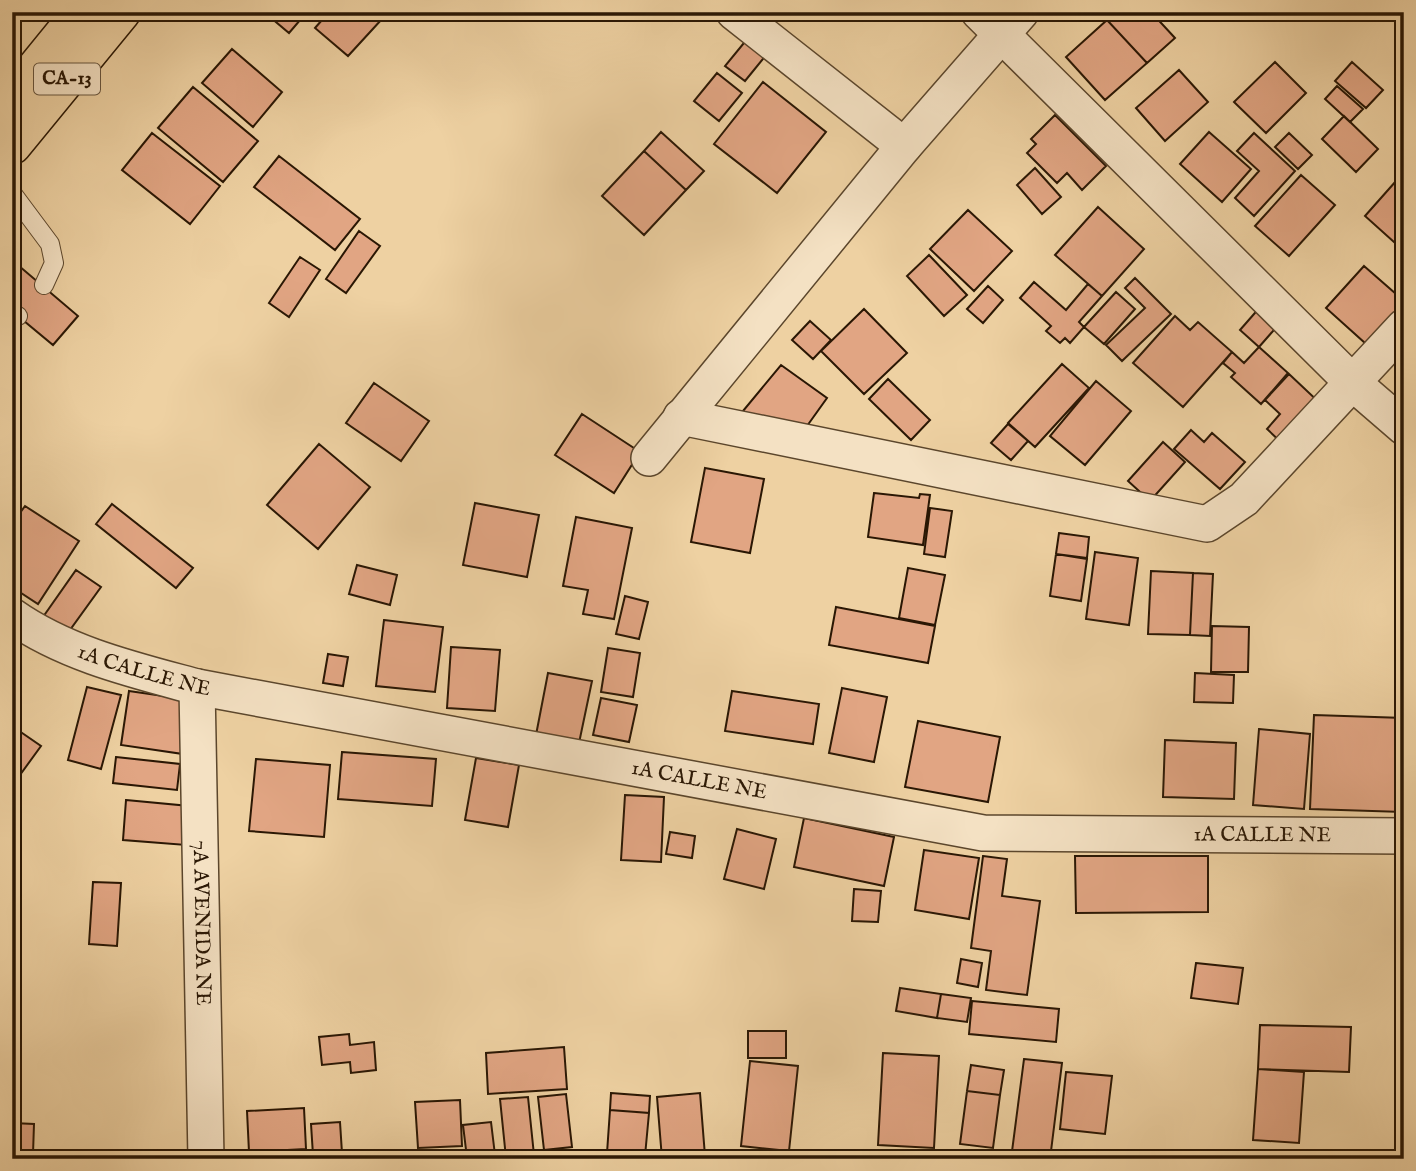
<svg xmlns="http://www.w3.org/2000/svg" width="1416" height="1171" font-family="'IM FELL English',serif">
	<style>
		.building { fill: #e1a583; stroke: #2a1704; stroke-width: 2 }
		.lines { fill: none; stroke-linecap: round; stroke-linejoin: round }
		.lane-casing { stroke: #5b462c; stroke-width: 20 }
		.street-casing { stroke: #5b462c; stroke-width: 38 }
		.primary-casing { stroke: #2a1704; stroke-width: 41 }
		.lane { stroke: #f4e1c3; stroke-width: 18 }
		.street { stroke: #f4e1c3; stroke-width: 35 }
		.primary { stroke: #eed1a2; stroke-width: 38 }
		.labels { text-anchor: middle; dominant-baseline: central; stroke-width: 5; stroke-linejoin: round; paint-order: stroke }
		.shield { fill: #f4e1c3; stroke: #67543d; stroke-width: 2 }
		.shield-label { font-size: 19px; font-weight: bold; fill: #2a1704 }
		.street-label { font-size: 21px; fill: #2a1704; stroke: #f4e1c3 }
	</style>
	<rect width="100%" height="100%" fill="#eed1a2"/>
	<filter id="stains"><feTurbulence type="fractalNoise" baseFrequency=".00286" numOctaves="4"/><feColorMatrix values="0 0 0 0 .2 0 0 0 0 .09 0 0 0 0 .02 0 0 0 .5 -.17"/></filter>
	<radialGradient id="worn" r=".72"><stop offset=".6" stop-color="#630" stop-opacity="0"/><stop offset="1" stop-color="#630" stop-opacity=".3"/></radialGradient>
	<!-- building -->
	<path class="building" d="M 264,12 L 307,12 L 289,33 Z
		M 329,12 L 374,12 L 382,19 L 348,56 L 315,28 Z
		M 1116,12 L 1151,12 L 1175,38 L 1147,63 L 1107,20 Z
		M 1107,20 L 1147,63 L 1105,100 L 1066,57 Z
		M 748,38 L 767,54 L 745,81 L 725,66 Z
		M 232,49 L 282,92 L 253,127 L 202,83 Z
		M 1275,62 L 1306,93 L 1266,133 L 1234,102 Z
		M 1352,62 L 1383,90 L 1366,108 L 1335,81 Z
		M 1179,70 L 1208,102 L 1165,141 L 1136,108 Z
		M 717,73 L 742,93 L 719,121 L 694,101 Z
		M 763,82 L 826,132 L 777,193 L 714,144 Z
		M 1337,86 L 1363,109 L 1350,122 L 1325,99 Z
		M 193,87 L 258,141 L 223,182 L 158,128 Z
		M 1055,115 L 1106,166 L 1082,190 L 1067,173 L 1057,183 L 1027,153 L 1036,144 L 1031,139 Z
		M 1344,116 L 1378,149 L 1356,172 L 1322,139 Z
		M 661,132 L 704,171 L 686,190 L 644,151 Z
		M 1209,132 L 1251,169 L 1222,202 L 1180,164 Z
		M 152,133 L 220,186 L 190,224 L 122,170 Z
		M 1254,133 L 1295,171 L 1254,216 L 1235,198 L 1259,171 L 1237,151 Z
		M 1289,133 L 1312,155 L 1298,169 L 1275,147 Z
		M 644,151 L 686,190 L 644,235 L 602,196 Z
		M 279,156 L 360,219 L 335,250 L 254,187 Z
		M 1035,168 L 1061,197 L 1042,214 L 1017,185 Z
		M 1404,172 L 1404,251 L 1365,216 Z
		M 1301,175 L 1335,205 L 1289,256 L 1255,226 Z
		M 1098,207 L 1144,249 L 1102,296 L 1055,255 Z
		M 968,210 L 1012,251 L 974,291 L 930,249 Z
		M 359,231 L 380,246 L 346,293 L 326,279 Z
		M 929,255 L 967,295 L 944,316 L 907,276 Z
		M 300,257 L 320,270 L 289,317 L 269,303 Z
		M 12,260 L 78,316 L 53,345 L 12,311 Z
		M 1364,266 L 1404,301 L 1404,320 L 1375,352 L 1326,308 Z
		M 1135,278 L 1171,314 L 1122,361 L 1106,345 L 1145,308 L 1125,288 Z
		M 1034,282 L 1066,310 L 1088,284 L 1102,296 L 1079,322 L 1084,327 L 1070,343 L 1065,338 L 1060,343 L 1046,331 L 1051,326 L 1020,298 Z
		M 988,286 L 1003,300 L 983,323 L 967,309 Z
		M 1116,292 L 1135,309 L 1104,344 L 1084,327 Z
		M 1261,306 L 1280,323 L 1259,347 L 1240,330 Z
		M 864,309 L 907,353 L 864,394 L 821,351 Z
		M 1175,316 L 1190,330 L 1198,322 L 1232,352 L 1183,407 L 1133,363 Z
		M 810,321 L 831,340 L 813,359 L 792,340 Z
		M 1259,347 L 1288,373 L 1261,404 L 1231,377 L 1235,373 L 1223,363 L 1232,352 L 1244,363 Z
		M 1062,364 L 1089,388 L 1035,447 L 1008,423 Z
		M 781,365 L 827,398 L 807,426 L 738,417 Z
		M 1289,374 L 1323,406 L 1286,447 L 1267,429 L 1280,414 L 1265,400 Z
		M 888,379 L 930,420 L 911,440 L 869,399 Z
		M 1096,381 L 1131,411 L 1085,465 L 1050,436 Z
		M 374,383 L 429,421 L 401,461 L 346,423 Z
		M 582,414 L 640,452 L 614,493 L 555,455 Z
		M 1008,424 L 1028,441 L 1011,460 L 991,443 Z
		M 1191,430 L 1204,442 L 1212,433 L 1245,462 L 1220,489 L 1174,449 Z
		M 1163,442 L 1185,462 L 1150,501 L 1128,481 Z
		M 319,444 L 370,487 L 318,549 L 267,505 Z
		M 705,468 L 764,479 L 750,553 L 691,542 Z
		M 874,493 L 919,498 L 920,494 L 930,495 L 923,545 L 868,537 Z
		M 475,503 L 539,515 L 527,577 L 463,565 Z
		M 112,504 L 193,568 L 176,588 L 96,524 Z
		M 25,506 L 79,541 L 38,604 L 12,587 L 12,524 Z
		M 930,508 L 952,511 L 945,557 L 924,554 Z
		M 576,517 L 632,528 L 614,619 L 583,614 L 588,590 L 563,586 Z
		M 1059,533 L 1089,537 L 1087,558 L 1056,554 Z
		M 1095,552 L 1138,558 L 1129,625 L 1086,619 Z
		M 1056,554 L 1087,559 L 1081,601 L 1050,596 Z
		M 357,565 L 397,575 L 390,605 L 349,594 Z
		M 908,568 L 945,575 L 935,625 L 899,618 Z
		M 76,570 L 101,587 L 67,634 L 43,617 Z
		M 1151,571 L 1193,573 L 1190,635 L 1148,634 Z
		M 1193,573 L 1213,574 L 1210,636 L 1190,635 Z
		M 625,596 L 648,602 L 639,639 L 616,634 Z
		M 836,607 L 935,626 L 928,663 L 829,645 Z
		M 384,620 L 443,627 L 435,692 L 376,686 Z
		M 1212,626 L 1249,627 L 1248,672 L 1211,672 Z
		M 451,647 L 500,650 L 495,711 L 447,708 Z
		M 608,648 L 640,653 L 633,697 L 601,692 Z
		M 328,654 L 348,657 L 343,686 L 323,683 Z
		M 548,673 L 592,681 L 579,743 L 536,735 Z
		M 1195,673 L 1234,675 L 1233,703 L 1194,702 Z
		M 87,687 L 121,695 L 101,769 L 68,760 Z
		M 842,688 L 887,697 L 874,762 L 829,753 Z
		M 129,691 L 191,700 L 183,754 L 121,745 Z
		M 732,691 L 819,704 L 813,744 L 725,731 Z
		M 601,698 L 637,705 L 629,742 L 593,735 Z
		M 1314,715 L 1404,718 L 1403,812 L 1310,809 Z
		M 918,721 L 1000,737 L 988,802 L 905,787 Z
		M 12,726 L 41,746 L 12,786 Z
		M 1259,729 L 1310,734 L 1304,809 L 1253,805 Z
		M 1165,740 L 1236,743 L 1234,799 L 1163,797 Z
		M 342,752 L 436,759 L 432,806 L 338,799 Z
		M 116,757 L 180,764 L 177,790 L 113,783 Z
		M 476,758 L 519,765 L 508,827 L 465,820 Z
		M 256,759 L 330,765 L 324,837 L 249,831 Z
		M 625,795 L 664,797 L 661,862 L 621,860 Z
		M 126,800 L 189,806 L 186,845 L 123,840 Z
		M 804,818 L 894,837 L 884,886 L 794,867 Z
		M 737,829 L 776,839 L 764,889 L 724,879 Z
		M 670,832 L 695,836 L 692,858 L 666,854 Z
		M 924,850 L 979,858 L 969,919 L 915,910 Z
		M 983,856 L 1007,859 L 1002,896 L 1040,901 L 1027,995 L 986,990 L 991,951 L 971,948 Z
		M 1075,856 L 1208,856 L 1208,912 L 1076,913 Z
		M 93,882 L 121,883 L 117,946 L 89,944 Z
		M 854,889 L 881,891 L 878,922 L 852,921 Z
		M 961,959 L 982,963 L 978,987 L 957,983 Z
		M 1196,963 L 1243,968 L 1238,1004 L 1191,998 Z
		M 900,988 L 941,994 L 937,1018 L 896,1011 Z
		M 941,994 L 971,998 L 967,1022 L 937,1018 Z
		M 972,1001 L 1059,1009 L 1056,1042 L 969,1034 Z
		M 1260,1025 L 1351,1027 L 1349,1072 L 1258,1069 Z
		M 748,1031 L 786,1031 L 786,1058 L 748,1058 Z
		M 349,1034 L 350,1045 L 374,1042 L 376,1070 L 351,1073 L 350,1062 L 322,1065 L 319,1037 Z
		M 564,1047 L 567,1089 L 488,1094 L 486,1053 Z
		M 883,1053 L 939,1056 L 934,1148 L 878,1145 Z
		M 1024,1059 L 1062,1063 L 1050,1159 L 1011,1159 Z
		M 750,1061 L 798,1066 L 789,1151 L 741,1146 Z
		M 971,1065 L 1004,1070 L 1000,1095 L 967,1091 Z
		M 1258,1069 L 1304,1072 L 1299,1143 L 1253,1140 Z
		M 1066,1072 L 1112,1076 L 1105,1134 L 1060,1129 Z
		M 967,1091 L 1000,1095 L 993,1148 L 960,1144 Z
		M 611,1093 L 650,1096 L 649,1113 L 610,1110 Z
		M 700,1093 L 705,1156 L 662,1159 L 657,1097 Z
		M 566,1094 L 572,1147 L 544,1150 L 538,1097 Z
		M 528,1097 L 534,1155 L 506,1158 L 500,1099 Z
		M 460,1100 L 462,1146 L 418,1148 L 415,1102 Z
		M 304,1108 L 306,1149 L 249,1152 L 247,1111 Z
		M 610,1110 L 649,1113 L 645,1156 L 607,1153 Z
		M 340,1122 L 342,1153 L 313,1155 L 311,1124 Z
		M 491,1122 L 495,1155 L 467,1158 L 463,1125 Z
		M 12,1123 L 34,1124 L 33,1154 L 12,1153 Z"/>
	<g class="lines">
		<defs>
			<path id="lane" d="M 12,193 L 50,244 L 54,263 L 44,285
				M 12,318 L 18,316"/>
			<g id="street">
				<path d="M 734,12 L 904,146"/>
				<path d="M 979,12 L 1353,383 L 1404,427"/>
				<path d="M 681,417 L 1207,524 L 1244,499 L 1404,327"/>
				<path d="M 649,458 L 904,146 L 1021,12"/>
				<path id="s1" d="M 12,616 C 66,654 134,670 197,687 L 983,833 L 1404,836"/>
				<path id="s2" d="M 197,687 L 206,1159"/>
			</g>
			<path id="primary" d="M 12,98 L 82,12
				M 12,145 L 121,12"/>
		</defs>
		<!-- lane casing -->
		<use href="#lane" class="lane-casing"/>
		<!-- street casing -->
		<use href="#street" class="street-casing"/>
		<!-- primary casing -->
		<use href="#primary" class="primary-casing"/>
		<!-- lane -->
		<use href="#lane" class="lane"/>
		<!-- street -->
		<use href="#street" class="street"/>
		<!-- primary -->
		<use href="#primary" class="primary"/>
	</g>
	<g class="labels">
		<!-- shield labels -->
		<rect class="shield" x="34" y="63.5" width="66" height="31" rx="5"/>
		<g class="shield-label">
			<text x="67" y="79">CA-13</text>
		</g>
		<!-- street labels -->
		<g class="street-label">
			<text stroke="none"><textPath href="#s1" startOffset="144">1A CALLE NE</textPath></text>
			<text stroke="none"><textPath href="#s1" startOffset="710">1A CALLE NE</textPath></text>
			<text stroke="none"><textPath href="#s1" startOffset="1278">1A CALLE NE</textPath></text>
			<text stroke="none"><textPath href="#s2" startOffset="236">7A AVENIDA NE</textPath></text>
		</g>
	</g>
	<!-- margin -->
	<rect width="1416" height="1171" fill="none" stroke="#eed1a2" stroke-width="42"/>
	<rect x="14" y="14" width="1388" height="1143" fill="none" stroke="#2a1704" stroke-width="3.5"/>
	<rect x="21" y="21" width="1374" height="1129" fill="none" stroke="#2a1704" stroke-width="2"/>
	<rect width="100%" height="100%" filter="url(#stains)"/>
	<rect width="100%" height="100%" fill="url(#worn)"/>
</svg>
